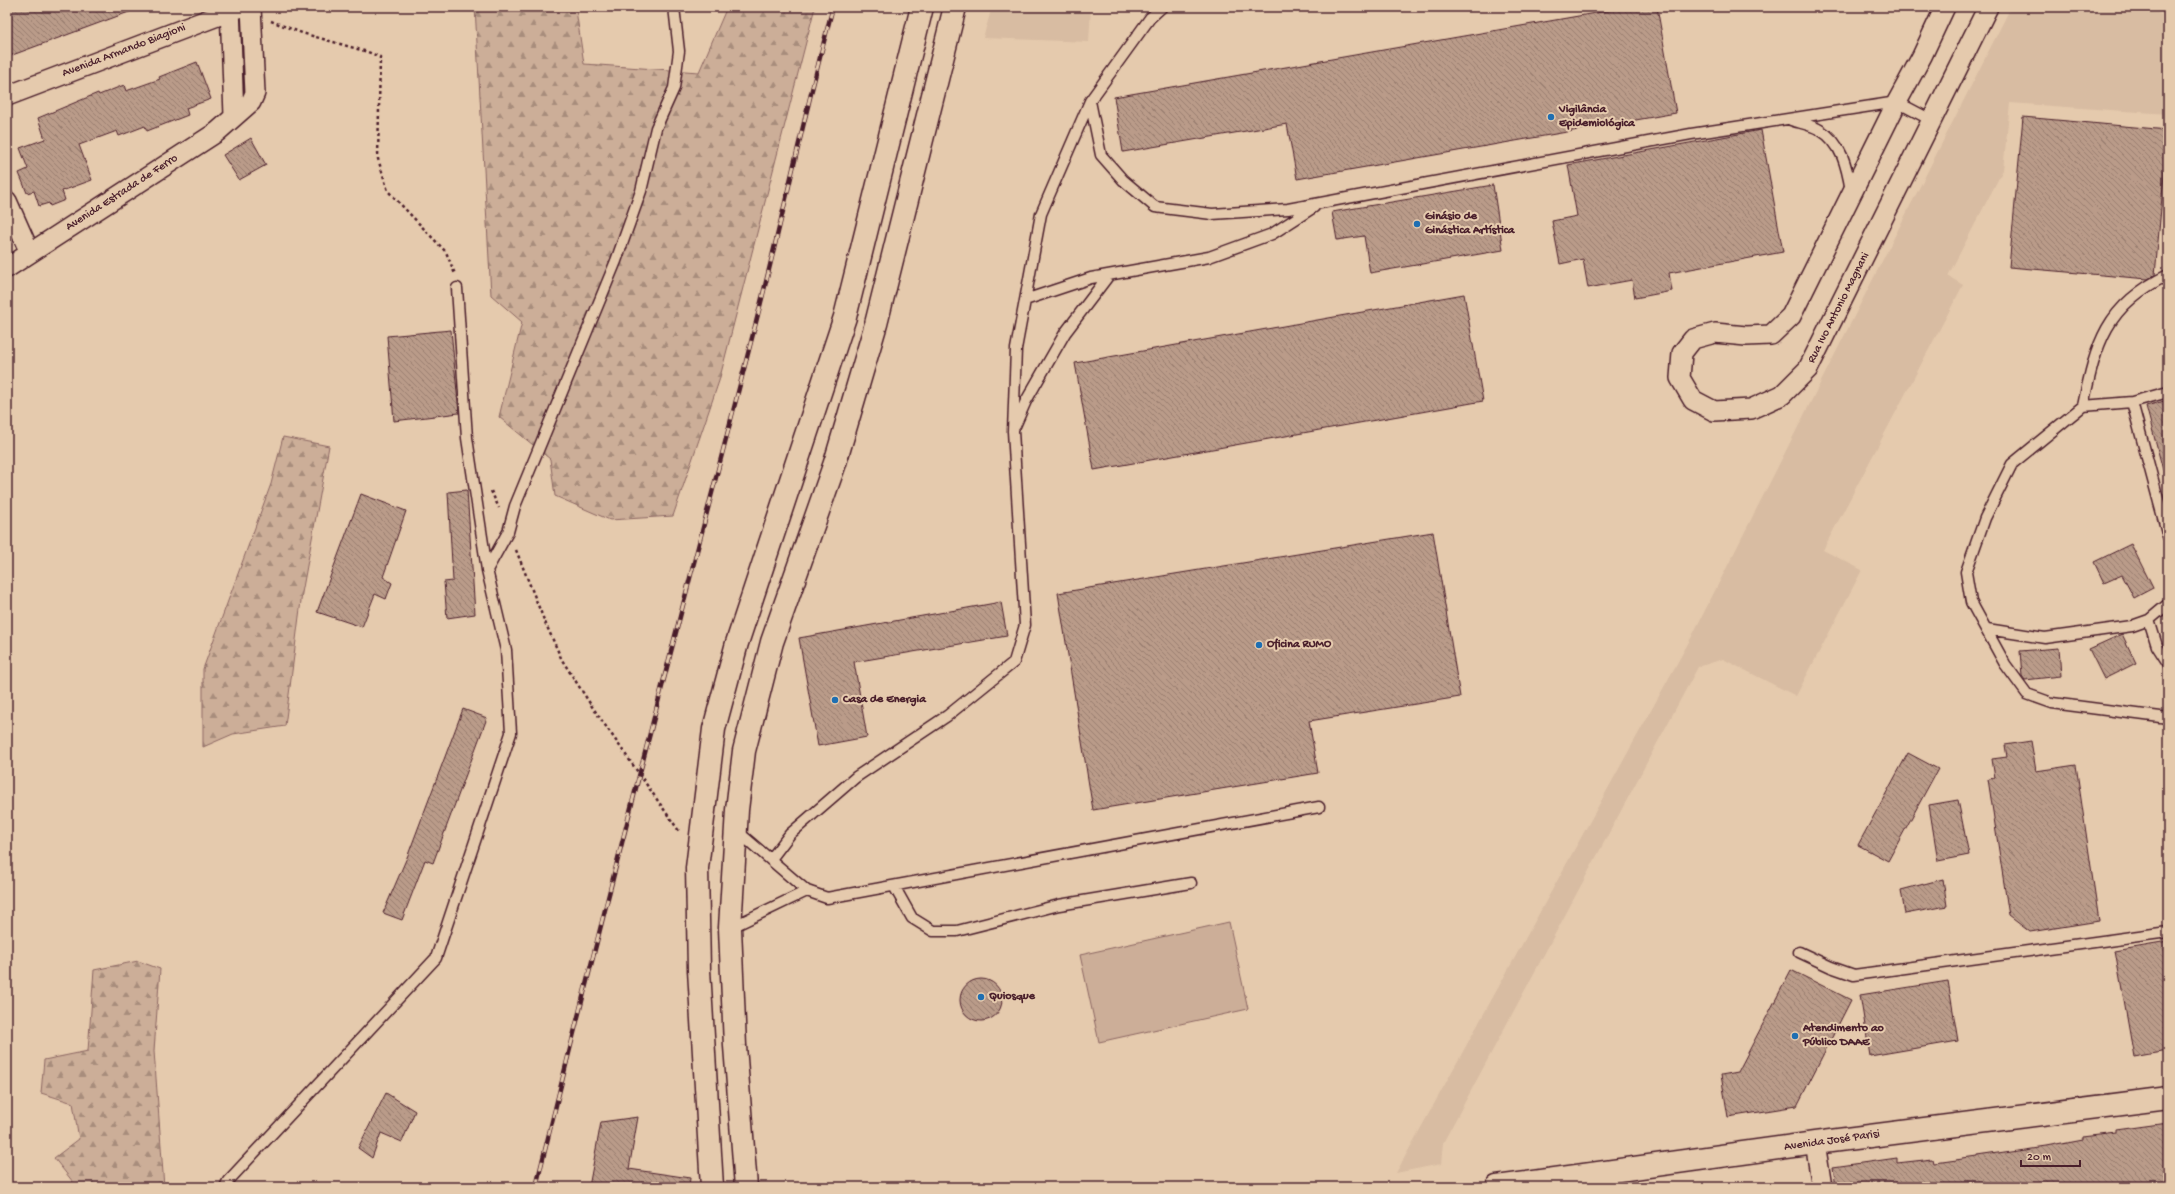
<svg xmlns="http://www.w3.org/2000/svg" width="2175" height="1194" font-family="'Gochi Hand',sans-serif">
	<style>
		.built { fill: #d8bca2 }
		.grass { fill: #ccae98; stroke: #8b6662 }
		.forest { fill: url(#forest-firs); stroke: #8b6662 }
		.building { fill: url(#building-back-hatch); stroke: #4a1f2b }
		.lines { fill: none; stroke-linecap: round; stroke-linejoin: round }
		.lane-casing { stroke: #4a1f2b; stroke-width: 13 }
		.street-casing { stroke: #4a1f2b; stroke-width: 22 }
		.secondary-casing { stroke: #4a1f2b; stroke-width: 25 }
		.primary-casing { stroke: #4a1f2b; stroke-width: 25 }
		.path { stroke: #4a1f2b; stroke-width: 2.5; stroke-dasharray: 3 3; stroke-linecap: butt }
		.lane { stroke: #e5caad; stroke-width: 10 }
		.street { stroke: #e5caad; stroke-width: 19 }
		.secondary { stroke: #e5caad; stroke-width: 22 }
		.primary { stroke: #e5caad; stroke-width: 22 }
		.rail-casing { stroke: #4a1f2b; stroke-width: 4.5 }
		.rail { stroke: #e5caad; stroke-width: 3; stroke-dasharray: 9; stroke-linecap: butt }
		.path-bridge { stroke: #4a1f2b; stroke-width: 2.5; stroke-dasharray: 3 3; stroke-linecap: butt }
		.poi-dot { fill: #1f6fb2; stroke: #e5caad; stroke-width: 1.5 }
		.labels { text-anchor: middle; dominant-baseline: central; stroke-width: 4; stroke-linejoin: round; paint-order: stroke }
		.street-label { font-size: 12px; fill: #4a1f2b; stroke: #e5caad }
		.poi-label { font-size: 12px; font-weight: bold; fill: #4a1f2b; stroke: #e5caad; text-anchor: start }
	</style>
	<defs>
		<pattern id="forest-firs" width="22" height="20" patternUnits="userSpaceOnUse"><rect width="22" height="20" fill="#ccae98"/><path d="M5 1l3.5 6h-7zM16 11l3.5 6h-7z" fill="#a88d7c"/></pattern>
		<pattern id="building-back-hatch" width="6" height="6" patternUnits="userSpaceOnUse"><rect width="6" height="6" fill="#ba9b89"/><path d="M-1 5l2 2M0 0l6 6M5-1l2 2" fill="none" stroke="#997e70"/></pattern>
	</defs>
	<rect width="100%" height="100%" fill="#e5caad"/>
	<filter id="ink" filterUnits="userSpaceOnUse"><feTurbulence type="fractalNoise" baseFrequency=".025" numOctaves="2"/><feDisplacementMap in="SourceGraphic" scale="8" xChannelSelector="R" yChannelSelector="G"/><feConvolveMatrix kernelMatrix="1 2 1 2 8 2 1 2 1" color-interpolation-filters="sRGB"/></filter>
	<g filter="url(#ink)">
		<!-- built -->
		<path class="built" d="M 992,7 L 1091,7 L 1089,42 L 983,38 Z
			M 2011,7 L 2146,7 L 2168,18 L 2168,114 L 2010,103 L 2003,170 L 1948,276 L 1963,285 L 1823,550 L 1862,570 L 1796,696 L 1723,659 L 1698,667 L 1443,1143 L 1441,1164 L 1396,1173 L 1691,638 Z"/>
		<!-- grass -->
		<path class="grass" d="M 1229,922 L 1248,1009 L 1099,1042 L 1080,955 Z"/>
		<!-- forest -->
		<path class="forest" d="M 475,7 L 560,7 L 576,10 L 584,64 L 699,72 L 727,7 L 815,7 L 719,381 L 673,516 L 610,520 L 555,496 L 550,459 L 499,417 L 522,322 L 491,295 Z
			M 283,437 L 329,446 L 302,593 L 285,726 L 233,734 L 203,747 L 203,669 L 271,484 Z
			M 138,961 L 160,969 L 154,1051 L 164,1187 L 77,1187 L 54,1158 L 79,1139 L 73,1103 L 41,1093 L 44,1060 L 88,1051 L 94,970 Z"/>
		<!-- building -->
		<path class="building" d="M 7,7 L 137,7 L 137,9 L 7,57 Z
			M 1630,7 L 1657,7 L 1676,113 L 1297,179 L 1287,124 L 1123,152 L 1114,97 Z
			M 197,62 L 211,99 L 186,108 L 188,115 L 147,131 L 145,126 L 119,136 L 117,131 L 79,145 L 92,180 L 62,191 L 65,200 L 50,206 L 49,203 L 39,206 L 34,191 L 27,193 L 19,173 L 28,169 L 20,148 L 45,139 L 38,118 L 98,93 L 99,95 L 124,85 L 126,91 L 160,79 L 159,77 Z
			M 2023,117 L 2168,130 L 2155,275 L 2148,279 L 2009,267 Z
			M 1761,130 L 1783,252 L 1669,273 L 1672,291 L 1635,298 L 1632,280 L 1588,288 L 1583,259 L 1560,264 L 1552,221 L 1577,216 L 1568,165 Z
			M 251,138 L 266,165 L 239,180 L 223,155 Z
			M 1493,185 L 1503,250 L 1370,273 L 1364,236 L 1337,240 L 1332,212 Z
			M 1464,294 L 1483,401 L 1094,470 L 1075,363 Z
			M 451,330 L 459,413 L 394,421 L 387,336 Z
			M 2168,400 L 2168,469 L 2163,470 L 2146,406 Z
			M 467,490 L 475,614 L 447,618 L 444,582 L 453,581 L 448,492 Z
			M 361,494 L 406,511 L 383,577 L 392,583 L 386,599 L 375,594 L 362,627 L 317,612 Z
			M 1433,532 L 1460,697 L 1309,721 L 1318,773 L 1093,810 L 1058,593 Z
			M 2131,544 L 2153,588 L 2134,598 L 2122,575 L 2104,583 L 2094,562 Z
			M 1001,602 L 1007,636 L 854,662 L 867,737 L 818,746 L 799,638 Z
			M 2122,634 L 2136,663 L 2104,679 L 2089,649 Z
			M 2059,648 L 2061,676 L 2025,680 L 2022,676 L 2020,651 Z
			M 463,709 L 487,718 L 433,863 L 425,860 L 402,920 L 383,913 L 408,855 Z
			M 2031,741 L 2036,771 L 2076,765 L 2099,921 L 2030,932 L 2009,916 L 1988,779 L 1995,778 L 1992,759 L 2007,757 L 2005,745 Z
			M 1908,753 L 1938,769 L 1888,861 L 1858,845 Z
			M 1958,800 L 1969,855 L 1938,861 L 1929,805 Z
			M 1943,879 L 1947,906 L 1905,914 L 1901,890 Z
			M 2168,941 L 2168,1051 L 2134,1057 L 2115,950 Z
			M 1791,970 L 1851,1000 L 1797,1106 L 1728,1117 L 1721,1075 L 1738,1072 Z
			M960 1000a21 21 0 1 1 42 0a21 21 0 1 1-42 0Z
			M 1948,981 L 1958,1041 L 1870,1056 L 1860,995 Z
			M 386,1093 L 415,1111 L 402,1142 L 381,1133 L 372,1158 L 358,1148 Z
			M 638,1117 L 629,1169 L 690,1178 L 689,1187 L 589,1187 L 601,1122 Z
			M 2168,1123 L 2168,1187 L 1836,1187 L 1833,1167 L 1897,1158 L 1897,1163 L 1933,1159 L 1934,1163 L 1977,1157 L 1977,1156 L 2046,1146 L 2083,1139 L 2083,1137 L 2117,1133 L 2117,1130 Z"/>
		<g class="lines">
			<defs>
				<path id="lane" d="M 1090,101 L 1101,155 L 1123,180 L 1155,207 L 1212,214 L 1288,209 L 1691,134 L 1897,102 L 1933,121
					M 1791,120 C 1800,123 1812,125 1820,130 C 1842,143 1847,167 1851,191
					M 1025,300 L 1091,278 L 1209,257 L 1272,234 L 1314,207
					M 2168,392 L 2132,402 L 2083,406 L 2012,464 L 1985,518 L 1966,572 L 1971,602 L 2005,664 L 2027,694 L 2052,703 L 2168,718
					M 2132,402 L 2168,536
					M 2083,406 C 2096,343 2106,305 2168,275
					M 1015,426 L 1026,401 L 1065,333 L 1109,275
					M 487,570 L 508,532 L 515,506 L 616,261 L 641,191 L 656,128 L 674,88 L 679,51 L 674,7
					M 2149,620 L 2168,604
					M 1987,629 L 2045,638 L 2132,626 L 2149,620 L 2157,646 L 2168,663
					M 771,859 L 790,834 L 856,777 L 947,716 L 1014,662 L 1025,625 L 1013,431 L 1016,349 L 1041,214 L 1090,101 L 1150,18 L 1162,7
					M 894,886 L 912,918 L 933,931 L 957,931 L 1059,905 L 1191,883
					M 807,891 L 827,898 L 1319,807
					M 730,928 L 807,891 L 737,831
					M 1799,952 L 1831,967 L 1854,975 L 2168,932
					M 225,1187 L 228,1181 L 436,958 L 511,733 L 506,650 L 487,570 L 467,438 L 457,288"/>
				<path id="street" d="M 230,7 L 234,116
					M 1945,7 L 1922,56 L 1897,102 L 1791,316 L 1771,335 L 1746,336 L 1715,333 L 1693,339 L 1682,353 L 1680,378 L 1693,400 L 1714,411 L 1751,409 L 1782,395 L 1808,369 L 1988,7
					M 7,96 L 241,7
					M 7,201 L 30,253
					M 7,268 L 217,132 L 251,102 L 255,93 L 251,7
					M 1815,1143 L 1822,1187"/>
				<path id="secondary" d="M 1497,1187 L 1815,1143 L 2168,1098"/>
				<path id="primary" d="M 712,1187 L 699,970 L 697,868 L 714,729 L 737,643 L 845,317 L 922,7
					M 746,1187 L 735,1046 L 730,928 L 737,810 L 744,751 L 772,642 L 835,463 L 876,324 L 955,7"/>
			</defs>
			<!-- lane casing -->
			<use href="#lane" class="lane-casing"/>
			<!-- street casing -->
			<use href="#street" class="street-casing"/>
			<!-- secondary casing -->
			<use href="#secondary" class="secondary-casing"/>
			<!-- primary casing -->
			<use href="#primary" class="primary-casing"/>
			<!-- path -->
			<path class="path" d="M 271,21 L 302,33 L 368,52 L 380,57 L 378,159 L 388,191 L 446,252 L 455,274
				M 491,491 L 499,508
				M 516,550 L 544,620 L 562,660 L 591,705"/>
			<!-- lane -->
			<use href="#lane" class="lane"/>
			<!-- street -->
			<use href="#street" class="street"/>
			<!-- secondary -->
			<use href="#secondary" class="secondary"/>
			<!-- primary -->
			<use href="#primary" class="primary"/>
			<defs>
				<path id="rail" d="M 536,1187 C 605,902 680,618 753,334 C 781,225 804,115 833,7"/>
			</defs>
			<!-- rail casing -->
			<use href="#rail" class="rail-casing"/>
			<!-- rail -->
			<use href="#rail" class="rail"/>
			<!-- path-bridge -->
			<path class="path-bridge" d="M 591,705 L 679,831"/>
		</g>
	</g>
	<!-- markers -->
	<g class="poi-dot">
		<circle cx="1551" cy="117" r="4"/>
		<circle cx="1417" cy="224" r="4"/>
		<circle cx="1259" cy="645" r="4"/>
		<circle cx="835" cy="700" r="4"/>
		<circle cx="981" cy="997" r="4"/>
		<circle cx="1795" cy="1036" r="4"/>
	</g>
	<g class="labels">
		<!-- street labels -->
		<g class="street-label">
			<text transform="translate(124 51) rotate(-21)">Avenida Armando Biagioni</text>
			<text transform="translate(122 193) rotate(-33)">Avenida Estrada de Ferro</text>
			<text transform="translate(1839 308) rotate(-63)">Rua Ivo Antonio Magnani</text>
			<text transform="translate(1832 1141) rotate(-8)">Avenida José Parisi</text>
		</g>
		<!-- poi labels -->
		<g class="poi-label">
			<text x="1559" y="110">Vigilância<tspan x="1559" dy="14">Epidemiológica</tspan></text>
			<text x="1425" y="217">Ginásio de<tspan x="1425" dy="14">Ginástica Artística</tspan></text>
			<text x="1267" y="645">Oficina RUMO</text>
			<text x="843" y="700">Casa de Energia</text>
			<text x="989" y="997">Quiosque</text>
			<text x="1803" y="1029">Atendimento ao<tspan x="1803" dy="14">Público DAAE</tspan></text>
		</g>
	</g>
	<!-- margin -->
	<rect width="2175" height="1194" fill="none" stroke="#e5caad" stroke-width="24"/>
	<rect x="12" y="12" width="2151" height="1170" fill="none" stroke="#4a1f2b" stroke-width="1.5" filter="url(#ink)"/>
	<!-- scale -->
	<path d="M2021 1160v6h59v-6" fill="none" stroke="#4a1f2b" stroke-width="2"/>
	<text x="2027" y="1160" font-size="12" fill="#4a1f2b" stroke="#e5caad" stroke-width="3" paint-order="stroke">20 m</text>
</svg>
